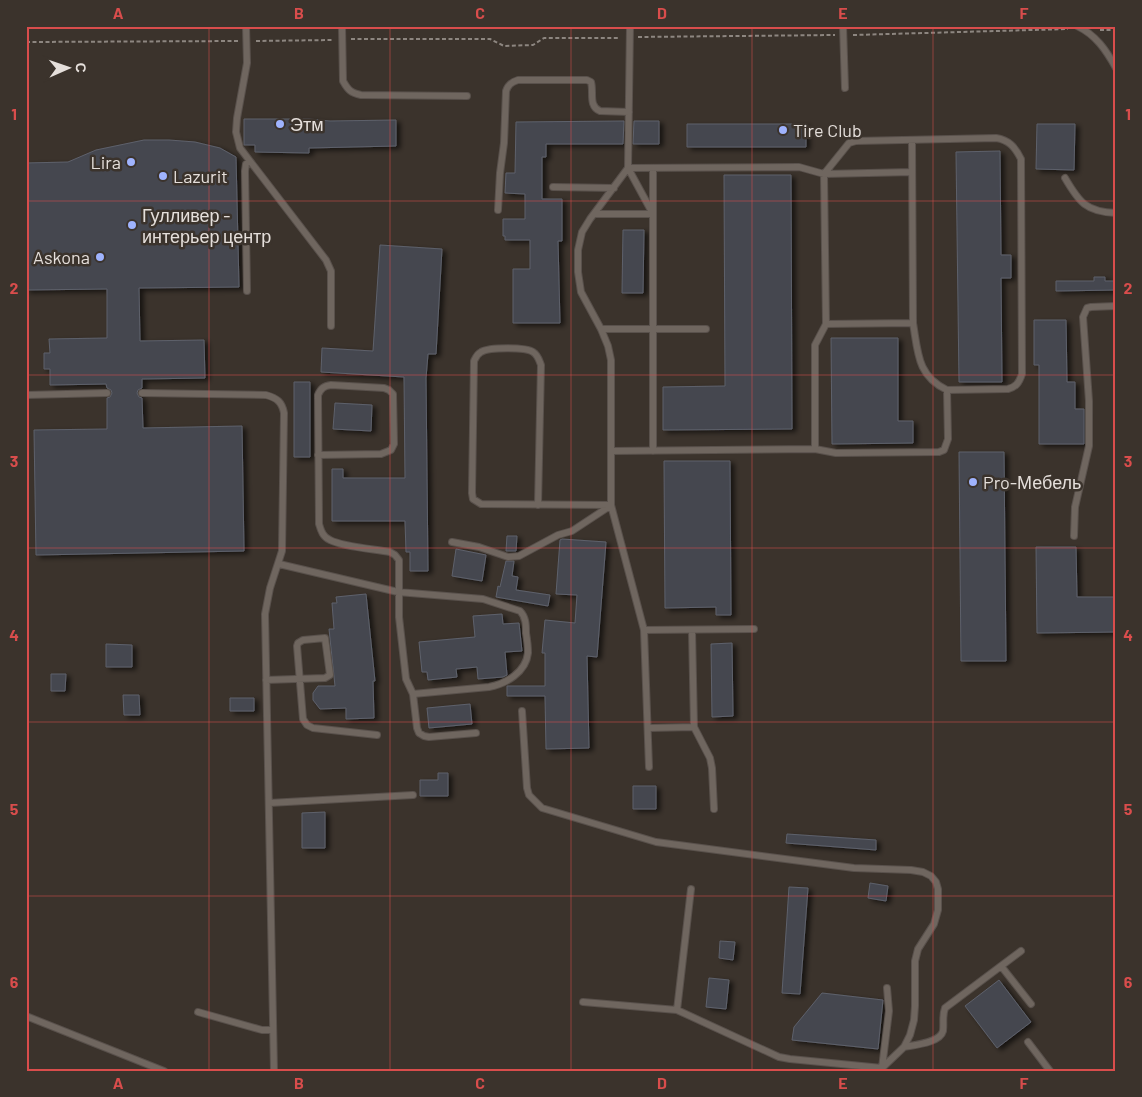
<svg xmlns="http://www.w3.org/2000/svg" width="1142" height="1097" font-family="Barlow,sans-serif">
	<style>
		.building { fill: #444750; stroke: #5e616b; filter: url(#shadow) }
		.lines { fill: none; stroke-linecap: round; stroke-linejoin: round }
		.service-casing { stroke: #59514c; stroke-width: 8 }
		.path { stroke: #8d8680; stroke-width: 2; stroke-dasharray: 4 2.5; stroke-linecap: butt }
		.service { stroke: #6f665f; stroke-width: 6 }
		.grid { fill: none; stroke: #d94d4c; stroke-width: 1; stroke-opacity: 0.55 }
		.poi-dot { fill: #9fb3fd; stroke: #3b332c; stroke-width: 2 }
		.labels { text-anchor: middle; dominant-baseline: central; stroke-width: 5; stroke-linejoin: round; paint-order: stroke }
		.poi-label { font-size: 18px; fill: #e5dfdb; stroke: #3b332c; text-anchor: start }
		.neatline { fill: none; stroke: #d94d4c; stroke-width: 2 }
		.grid-label { font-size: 16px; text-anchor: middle; font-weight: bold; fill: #d94d4c }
	</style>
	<defs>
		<filter id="shadow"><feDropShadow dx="4" dy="2.5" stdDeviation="2.5" flood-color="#0009"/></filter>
	</defs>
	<rect width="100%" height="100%" fill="#3b332c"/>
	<!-- building -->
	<path class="building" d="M 244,119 L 309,119 L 330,121 L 396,120 L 396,146 L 309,148 L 309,153 L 255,152 L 255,145 L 244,145 Z
		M 624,121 L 623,144 L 546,144 L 546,157 L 542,157 L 542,199 L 562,199 L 562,241 L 558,241 L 560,323 L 513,323 L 513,269 L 530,269 L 530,240 L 505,240 L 505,236 L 503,236 L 503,219 L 525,219 L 525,194 L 505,193 L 506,173 L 515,173 L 516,122 Z
		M 634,121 L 659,121 L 659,144 L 633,144 Z
		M 687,124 L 806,124 L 806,147 L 687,147 Z
		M 1037,124 L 1075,124 L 1074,170 L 1036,169 Z
		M 144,140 L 169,140 L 195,142 L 220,148 L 236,157 L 239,287 L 139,288 L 140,341 L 204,340 L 205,378 L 142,379 L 142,388 L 138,390 L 137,393 L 139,397 L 142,398 L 143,428 L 242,426 L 244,551 L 36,555 L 34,430 L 107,429 L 107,398 L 110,397 L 112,393 L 111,390 L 107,388 L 106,384 L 50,385 L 50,369 L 44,369 L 44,353 L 50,353 L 49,339 L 107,338 L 107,289 L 26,290 L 26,163 L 68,162 L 96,150 Z
		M 1000,151 L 1001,255 L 1011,255 L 1011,278 L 1001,278 L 1002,382 L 959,382 L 956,152 Z
		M 724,175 L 791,175 L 792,429 L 663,430 L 663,387 L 725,386 Z
		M 623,230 L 644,230 L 643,293 L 622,293 Z
		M 380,245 L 442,249 L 436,354 L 428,354 L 426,378 L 428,571 L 410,571 L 410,552 L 406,552 L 405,521 L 332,521 L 332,469 L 343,469 L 343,478 L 405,478 L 404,377 L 321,372 L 322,348 L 373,351 Z
		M 1094,277 L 1105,277 L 1105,281 L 1116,281 L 1116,290 L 1056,291 L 1056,281 L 1094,281 Z
		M 1034,320 L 1066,320 L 1067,382 L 1075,382 L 1075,409 L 1084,409 L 1084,444 L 1039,444 L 1039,365 L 1034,365 Z
		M 831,338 L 898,338 L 898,421 L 913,421 L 913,443 L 832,444 Z
		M 294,382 L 310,382 L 310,457 L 294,457 Z
		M 335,403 L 372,405 L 371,431 L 333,429 Z
		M 959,452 L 1004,452 L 1006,661 L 961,661 Z
		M 664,461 L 730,461 L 731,615 L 716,615 L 716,607 L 665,608 Z
		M 507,536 L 517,536 L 516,551 L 506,551 Z
		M 562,539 L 606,542 L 597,657 L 587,656 L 589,748 L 546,749 L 545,696 L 507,696 L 507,686 L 545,686 L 545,653 L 542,653 L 545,620 L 575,623 L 577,595 L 556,594 L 560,540 Z
		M 1036,547 L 1076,547 L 1077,597 L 1116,597 L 1116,632 L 1037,633 Z
		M 456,549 L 486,555 L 482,581 L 452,576 Z
		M 506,561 L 514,561 L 512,576 L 518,577 L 516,590 L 550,595 L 548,606 L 496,597 L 498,586 L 500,587 Z
		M 366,594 L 375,681 L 373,681 L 374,718 L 346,719 L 346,708 L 320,709 L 313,700 L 313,693 L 318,686 L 335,686 L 329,629 L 334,629 L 332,603 L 337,603 L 336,597 Z
		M 502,614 L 503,624 L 519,623 L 522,651 L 505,652 L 507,675 L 503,677 L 478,679 L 477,667 L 456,669 L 457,677 L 428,680 L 427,672 L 422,672 L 419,642 L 475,637 L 473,616 Z
		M 732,643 L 733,716 L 712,717 L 711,644 Z
		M 106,644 L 132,645 L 132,667 L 106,667 Z
		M 51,674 L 66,674 L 65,691 L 51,691 Z
		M 123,695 L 139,695 L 140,715 L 124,715 Z
		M 230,698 L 254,698 L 254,711 L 230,711 Z
		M 470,704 L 472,724 L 429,728 L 427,708 Z
		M 438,773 L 448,773 L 448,796 L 420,796 L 420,780 L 438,780 Z
		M 633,786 L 656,786 L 656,809 L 633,809 Z
		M 325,812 L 325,848 L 302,848 L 302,813 Z
		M 787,834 L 876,840 L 876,850 L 786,843 Z
		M 870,883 L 888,886 L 886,901 L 868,898 Z
		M 789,887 L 808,888 L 800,994 L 782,993 Z
		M 720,941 L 735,942 L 733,960 L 719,958 Z
		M 709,978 L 729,980 L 726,1009 L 706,1007 Z
		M 999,980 L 1031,1022 L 997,1048 L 965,1006 Z
		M 822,993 L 883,1000 L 878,1049 L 792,1040 L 794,1027 Z"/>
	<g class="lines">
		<defs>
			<path id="service" d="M 246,26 L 247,63 L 237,118 L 236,132 L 240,148 L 326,260 L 331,271 L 331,326
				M 342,26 L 343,81 C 348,90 351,93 361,95 L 467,96
				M 630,26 L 628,168 L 653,214 L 653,451
				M 843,26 L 845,88
				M 1077,26 C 1096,35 1106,50 1116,68
				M 628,168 L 590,219 L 582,232 L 578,250 L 578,272 L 581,292 L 601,329 L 608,346 L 611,360 L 611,505 L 644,630 L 754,629
				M 628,168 L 799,167 L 824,174 L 912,172
				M 1065,178 C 1079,202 1086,212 1116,213
				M 553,187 L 614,188
				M 498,210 L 500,173 L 504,143 L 506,91 C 508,85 511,82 518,80 L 587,80 L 591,82 C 594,92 588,106 600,111 L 629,112
				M 594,214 L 653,214 L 653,168
				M 247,291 L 245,171 L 246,164 L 249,161
				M 826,324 L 913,323 L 912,140
				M 601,329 L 706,329
				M 142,393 L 266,395 C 277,398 282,402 284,413 L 282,551 L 270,588 L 265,614 L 274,1071
				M 26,395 L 107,393
				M 815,449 L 836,453 L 939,452 L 944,450 L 948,439 L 947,390 C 917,376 918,352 913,323
				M 611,451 L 815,449 L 815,345 L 826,324 L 824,174 L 849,143 L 856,141 L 996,138 C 1009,140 1015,147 1021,159 L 1022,374 C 1019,383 1016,387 1008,389 L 947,390
				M 318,455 L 381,454 L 391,450 L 394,444 L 393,394 L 389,390 L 384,388 L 331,385 C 324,386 321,388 318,395 L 319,524 C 321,531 323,537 330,540 C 343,547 374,549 390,552 L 395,555 L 399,560 L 399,617 L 406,679 L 413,694 L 417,728 L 419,733 L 424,736 L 429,737 L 476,733
				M 538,505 L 541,365 C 539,360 538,355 533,352 C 526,347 489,347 481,352 C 477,354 476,357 474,361 L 472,493 L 473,499 L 481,504 L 611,505
				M 1074,536 L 1075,507 L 1089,446 L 1089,401 L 1083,317 L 1087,308 L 1091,307 L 1116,306
				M 452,542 L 479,547 L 508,557 L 519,556 L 558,535 L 572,531 L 610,506
				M 279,564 L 398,592 L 483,599 L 520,611 C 526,617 526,625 526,633 C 527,639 528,646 528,653 C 526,672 506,684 489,687 L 413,694
				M 644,630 L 649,767
				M 692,630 L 694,727 L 710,758 L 712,768 L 714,809
				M 266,680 L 325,678 L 330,675 L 325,638 L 303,640 L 298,643 L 297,646 L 303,719 L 307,725 L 313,728 L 377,735
				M 522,711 L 527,788 L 529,795 L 542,808 L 656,842 L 854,868 L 911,870 L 923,872 L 931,876 L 936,882 L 938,889 L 938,910 L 934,924 L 918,949 L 915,961 L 915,1006 L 914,1020 L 910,1035 L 904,1047 L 882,1068 L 882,1071
				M 648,728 L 694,727
				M 269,803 L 413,795
				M 691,889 L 677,1010 L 779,1057 L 790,1059 L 882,1068 L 889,1011 L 887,988
				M 1001,966 L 1021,951
				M 583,1002 L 677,1010
				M 198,1012 L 262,1030 L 273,1030
				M 26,1016 L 164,1071
				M 1028,1042 L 1050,1071
				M 904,1047 C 914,1045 940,1043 943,1031 C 944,1023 942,1016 945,1008 L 1001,966 L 1031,1004"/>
		</defs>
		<!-- service casing -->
		<use href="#service" class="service-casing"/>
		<!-- path -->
		<path class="path" d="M 1100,30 L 1116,30
			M 853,35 L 1068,29
			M 638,37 L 835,35
			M 351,39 L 490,39 L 504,46 L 533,45 L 544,38 L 620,38
			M 256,41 L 334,40
			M 26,42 L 239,41"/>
		<!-- service -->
		<use href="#service" class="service"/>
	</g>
	<!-- grid -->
	<path class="grid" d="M 209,26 L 209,1071M 390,26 L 390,1071M 571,26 L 571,1071M 752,26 L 752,1071M 933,26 L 933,1071M 26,201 L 1116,201M 26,375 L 1116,375M 26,548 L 1116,548M 26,722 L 1116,722M 26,896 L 1116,896"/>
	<!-- markers -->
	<g class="poi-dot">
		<circle cx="280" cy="124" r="5"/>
		<circle cx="783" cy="130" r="5"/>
		<circle cx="131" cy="162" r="5"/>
		<circle cx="163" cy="176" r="5"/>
		<circle cx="132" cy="225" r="5"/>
		<circle cx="100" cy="257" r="5"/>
		<circle cx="973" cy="482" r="5"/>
	</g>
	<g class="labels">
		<!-- poi labels -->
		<g class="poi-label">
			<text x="290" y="124">Этм</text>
			<text x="793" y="130">Tire Club</text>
			<text x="121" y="162" text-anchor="end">Lira</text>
			<text x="173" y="176">Lazurit</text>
			<text x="142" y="215">Гулливер -<tspan x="142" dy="21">интерьер центр</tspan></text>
			<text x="90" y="257" text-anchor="end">Askona</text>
			<text x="983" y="482">Pro-Мебель</text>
		</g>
	</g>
	<!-- border -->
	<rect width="1142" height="1097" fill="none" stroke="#3b332c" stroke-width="55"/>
	<!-- north arrow -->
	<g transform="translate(68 68) rotate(88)" stroke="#3b332c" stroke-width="4" paint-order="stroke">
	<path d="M0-4L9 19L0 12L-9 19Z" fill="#e5dfdb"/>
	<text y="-8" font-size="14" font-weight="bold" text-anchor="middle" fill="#e5dfdb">С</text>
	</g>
	<rect x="28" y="28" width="1086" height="1042" class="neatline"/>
	<g class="grid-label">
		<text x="118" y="19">A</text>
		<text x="299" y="19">B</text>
		<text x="480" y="19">C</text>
		<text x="662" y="19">D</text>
		<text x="843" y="19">E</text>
		<text x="1024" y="19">F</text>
		<text x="14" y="120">1</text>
		<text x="1128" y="120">1</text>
		<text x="14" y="294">2</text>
		<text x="1128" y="294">2</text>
		<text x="14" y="467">3</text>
		<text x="1128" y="467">3</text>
		<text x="14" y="641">4</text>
		<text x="1128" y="641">4</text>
		<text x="14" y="815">5</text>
		<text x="1128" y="815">5</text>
		<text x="14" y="988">6</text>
		<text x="1128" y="988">6</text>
		<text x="118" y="1089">A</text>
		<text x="299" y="1089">B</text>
		<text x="480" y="1089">C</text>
		<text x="662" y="1089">D</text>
		<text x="843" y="1089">E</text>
		<text x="1024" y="1089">F</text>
	</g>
</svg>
